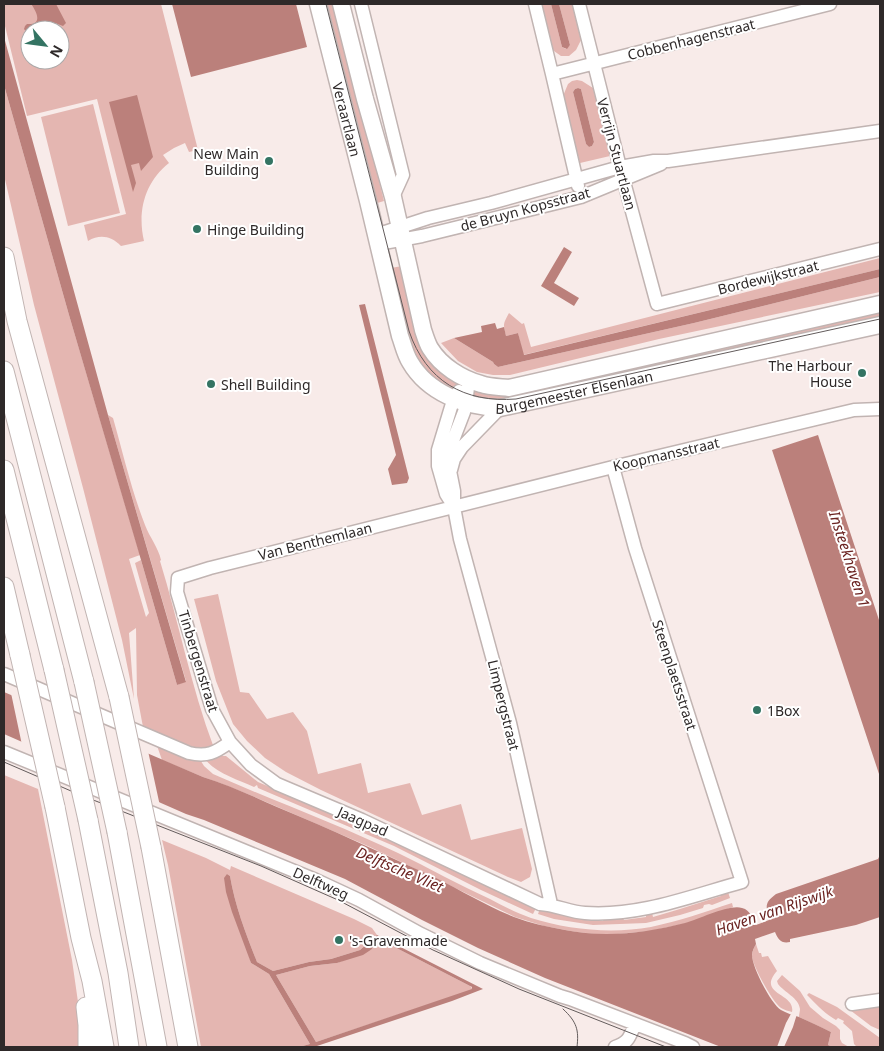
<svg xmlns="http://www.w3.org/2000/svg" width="884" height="1051" font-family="'Noto Sans',sans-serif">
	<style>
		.green { fill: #e4b6b1; fill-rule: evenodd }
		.water { fill: #bb807b; fill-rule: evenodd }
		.pier { fill: #f8ebe9 }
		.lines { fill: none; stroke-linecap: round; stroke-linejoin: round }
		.minor-casing { stroke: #c1b4b2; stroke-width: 15 }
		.major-casing { stroke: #c1b4b2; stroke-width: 19 }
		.highway-casing { stroke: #c1b4b2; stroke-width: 21 }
		.minor { stroke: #fff; stroke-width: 12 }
		.major { stroke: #fff; stroke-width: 16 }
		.highway { stroke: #fff; stroke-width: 19 }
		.tram { stroke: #635c5c; stroke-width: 1 }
		.highway-bridge-casing { stroke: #c1b4b2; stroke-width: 21; stroke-linecap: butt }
		.highway-bridge { stroke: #fff; stroke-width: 19 }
		.poi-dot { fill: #347463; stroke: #fff; stroke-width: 2 }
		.labels { text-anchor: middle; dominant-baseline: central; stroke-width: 4; stroke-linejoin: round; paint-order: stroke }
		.street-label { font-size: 14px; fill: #2e2929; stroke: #fff }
		.poi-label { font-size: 14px; fill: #2e2929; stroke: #fff; text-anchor: start }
		.water-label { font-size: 15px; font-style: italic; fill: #6b2321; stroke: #fff }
	</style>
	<rect width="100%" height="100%" fill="#f8ebe9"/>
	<!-- green -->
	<path class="green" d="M 4,4 L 161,4 L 198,150 L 189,152 L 185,143 L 174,148 L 163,155 L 169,163 C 145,182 137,211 144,241 L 121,246 C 111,236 100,234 88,241 L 84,225 L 126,214 L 97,99 L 27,116 L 4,22 ZM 30,30 L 60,30 L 60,60 L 30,60 Z
		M 324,4 L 335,4 L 384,201 L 374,204 Z
		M 540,4 L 551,4 L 562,47 L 566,49 L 570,45 L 559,4 L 572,4 L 581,40 L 576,50 L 569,56 L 561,56 L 554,51 L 552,51 Z
		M 577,80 L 582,81 L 593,88 L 610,156 L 580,163 L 563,96 L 568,84 L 572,81 ZM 578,88 L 581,89 L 594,142 L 592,146 L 589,147 L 586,144 L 573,92 L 575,89 Z
		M 4,85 L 69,315 L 140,555 L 129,559 L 146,617 L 149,613 L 135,563 L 141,560 L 177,685 L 186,681 L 108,415 L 113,418 C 123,453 132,492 145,525 C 150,538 158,547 161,560 L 160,561 C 179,623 191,687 214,748 L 201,750 L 143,727 L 137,695 L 136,628 L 129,633 L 134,699 L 122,640 L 83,488 L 34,305 L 4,175 Z
		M 93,104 L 120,213 L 68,226 L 41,117 Z
		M 880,258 L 880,269 L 523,355 L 518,333 L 506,336 C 503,324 503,324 509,313 L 522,324 L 524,323 L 531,347 Z
		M 402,266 L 416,322 L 456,382 L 456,385 L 452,391 L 444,389 L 421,365 L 411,349 L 391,268 Z
		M 880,277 L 880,292 L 659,339 L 510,375 L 493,375 L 477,372 L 458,361 L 441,343 L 454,338 L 493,362 L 494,364 L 498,367 L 694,323 Z
		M 880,307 L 880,322 L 518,401 L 478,402 L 471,395 L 472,391 L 476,389 Z
		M 218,594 L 240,692 L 249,693 L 267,719 L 293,712 L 307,731 L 318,774 L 361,763 L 368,793 L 410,783 L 422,815 L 461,804 L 471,840 L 522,828 L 532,869 L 530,877 L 521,882 L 508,877 L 321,790 L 286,772 L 265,758 L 247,741 L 233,724 L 216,681 L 194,599 Z
		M 156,743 L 199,758 L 204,766 L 213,774 C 274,801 337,824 398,853 C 429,868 459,885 490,899 C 503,906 517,913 531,918 C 569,930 612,934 651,927 C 679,921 705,912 732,903 L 733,907 L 688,923 L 650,931 L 606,935 L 576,932 L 544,926 L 515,917 L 370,847 L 250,795 L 220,783 L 203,777 L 162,760 Z
		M 218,756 L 226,756 L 258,782 L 422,852 L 537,906 L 533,914 L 481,890 L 394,846 L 258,788 L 257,785 L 254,787 C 239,780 215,773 205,759 Z
		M 4,775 L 38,789 L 72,960 L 78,1002 L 80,1047 L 4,1047 Z
		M 162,840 L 206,858 L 230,870 L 231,866 L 354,919 L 372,928 L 377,935 L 360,950 L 331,959 L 309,962 L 273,971 L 257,962 C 246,934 235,906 230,876 L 227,874 L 251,963 L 269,974 L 310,1044 L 299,1047 L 201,1047 L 168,865 Z
		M 728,892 L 730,898 L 712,905 L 709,904 L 704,905 L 703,908 L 680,915 L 646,923 L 593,925 L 554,919 L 538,914 L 541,906 L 574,918 L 586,920 L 603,921 L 604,918 L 623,918 L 624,920 L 646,917 L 646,915 L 652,913 L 653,917 L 680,909 L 721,896 L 721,893 Z
		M 379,939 L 470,986 L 472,988 L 472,990 L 316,1042 L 276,975 L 310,966 L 337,963 L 372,949 Z
		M 756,944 L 759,953 L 761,953 L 762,957 L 768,956 L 777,971 C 756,995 796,993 792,1012 C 789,1011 784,1010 781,1008 C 773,1003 752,965 752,956 C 752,951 754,948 756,944 Z
		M 782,975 L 800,991 L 810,1007 L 823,1018 L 836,1026 L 840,1030 L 840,1039 L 842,1043 L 849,1047 L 833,1047 L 828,1045 L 831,1032 L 799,1017 C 799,1014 800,1011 800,1009 C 799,998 784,992 778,984 L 777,981 Z
		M 809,993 L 837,1007 L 880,1038 L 880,1047 L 857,1047 L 854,1044 L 852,1031 L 843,1023 L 844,1021 L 838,1018 L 836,1020 C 824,1013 817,1005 807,995 Z
		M 880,1004 L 880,1030 L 871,1026 L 846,1007 L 846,1006 Z"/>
	<!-- water -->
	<path class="water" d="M 31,4 L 56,4 L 66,23 L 63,26 L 55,23 L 50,24 L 45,30 L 30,30 L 30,37 L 24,29 L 25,26 L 27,24 C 43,25 37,12 31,4 Z
		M 172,4 L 296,4 L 307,47 L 191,77 Z
		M 551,4 L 559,4 L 570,45 L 567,49 L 562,47 Z
		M 4,37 L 108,415 L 186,682 L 177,685 L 141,560 L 69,315 L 4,85 Z
		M 578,88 L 581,89 L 594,142 L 592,146 L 589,147 L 586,144 L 573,92 L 575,89 Z
		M 137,95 L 153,157 L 141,171 L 139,163 L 131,165 L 136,183 L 133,192 L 109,102 Z
		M 564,247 L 572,252 L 554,283 L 579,298 L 574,306 L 541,286 Z
		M 880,269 L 880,277 L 694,323 L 498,367 L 494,364 L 493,362 L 454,338 L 482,332 L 481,326 L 495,323 L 497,329 L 504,327 L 506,336 L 518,333 L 524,355 Z
		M 365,304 L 409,478 L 407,483 L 392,485 L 388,469 L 396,455 L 359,305 Z
		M 818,435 L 880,623 L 880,777 L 772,450 Z
		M 4,692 L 203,777 C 228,785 253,796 277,807 C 331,829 383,854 436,878 C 462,891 487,906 514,917 C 530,923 548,927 565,930 C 605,938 646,933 685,923 C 700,919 729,904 742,908 C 751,910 752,919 756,925 L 769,920 C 766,906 764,903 776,894 L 878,859 L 880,855 L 880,917 L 856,925 L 790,939 L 790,942 C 781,944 778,939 775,932 L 755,939 L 756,944 C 754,948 752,951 752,955 C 752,967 771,1004 781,1010 C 786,1013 793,1015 799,1017 C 810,1022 821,1027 831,1032 L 828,1045 L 833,1047 L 721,1047 L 545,978 L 478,948 L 422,920 L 345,879 L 204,820 L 186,814 L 4,734 Z
		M 227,874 L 230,876 C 235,906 246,934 257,962 L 273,971 L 309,962 L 331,959 L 360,950 L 377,935 L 483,989 L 452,1001 L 314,1047 L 299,1047 L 310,1044 L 269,974 L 251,963 L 232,912 L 226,892 L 224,878 ZM 379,939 L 470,986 L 472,987 L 472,989 L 316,1042 L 276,975 L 310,966 L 337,963 L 363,955 L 372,949 Z"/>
	<!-- pier -->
	<path class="pier" d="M 11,693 L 148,751 L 160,806 L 22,745 Z
		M 792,1012 L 797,1014 L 793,1027 L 784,1047 L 777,1047 L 786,1023 Z"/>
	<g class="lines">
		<defs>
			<path id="minor" d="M 361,4 L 403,175 L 393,197
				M 535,4 L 552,74 L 578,186
				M 579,4 L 620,167 L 657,304 L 880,249
				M 552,74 L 830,4
				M 376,235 L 428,218 L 491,203 L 620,167 L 654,161 L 668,161 L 880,131
				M 378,244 L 422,236 L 581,197 L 661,164
				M 469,380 L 466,403 L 464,412 L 447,456 L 454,491 L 454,507 L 460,539 L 510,723 L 551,904
				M 613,467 L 635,548 L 742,882 C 691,896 639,917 585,913 C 570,912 556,905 540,904 L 362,820 L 277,784 L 251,765 L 230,742 L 212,709 L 177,592 L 178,578 L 210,568 L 613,467 L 854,410 L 880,409
				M 451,470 L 454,459 L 462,447 L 500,408
				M 451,502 L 446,494 L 438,466 L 438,450 L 451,407 L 459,391
				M 4,674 L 189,753 C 207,757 215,753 230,742
				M 4,752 L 316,880 L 359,900 L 421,934 L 480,963 L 560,996 L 570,999 L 685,1043 L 693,1047
				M 852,1004 L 880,1000
				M 615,1047 C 629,1042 629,1038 635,1024"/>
			<g id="major">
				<path id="s1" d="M 318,4 L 368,201 L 400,336 C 403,344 405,354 410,362 C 428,393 465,407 500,408 L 880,325"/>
				<path d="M 341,4 L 365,99 L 393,197 L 423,330 C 425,336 427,343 430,348 C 441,366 462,379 481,384 C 490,387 500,387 509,388 L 880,304"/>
			</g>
			<path id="highway" d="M 4,257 L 17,321 L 119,697
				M 4,371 L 84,682
				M 4,470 L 54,670
				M 4,587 L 20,655
				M 55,807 L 81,938 L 92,981 L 104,1047
				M 88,820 L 118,973 L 129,1047
				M 117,832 L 157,1047
				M 151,847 L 188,1047
				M 86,1007 L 88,1025 L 88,1047"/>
		</defs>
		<!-- minor casing -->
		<use href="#minor" class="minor-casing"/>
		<!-- major casing -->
		<use href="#major" class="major-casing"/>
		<!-- highway casing -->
		<use href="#highway" class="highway-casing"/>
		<!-- minor -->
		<use href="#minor" class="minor"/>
		<!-- major -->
		<use href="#major" class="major"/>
		<!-- highway -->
		<use href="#highway" class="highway"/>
		<!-- tram -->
		<path class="tram" d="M 326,4 L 409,331 C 426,381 464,403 516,399 L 880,319
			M 4,762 L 78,794 L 261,866 L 338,900 L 433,950 L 519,989 L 666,1047
			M 563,1009 C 577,1022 579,1030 577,1047"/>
		<defs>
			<path id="highway-bridge" d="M 20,655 L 55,807
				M 54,670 L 88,820
				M 84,682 L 117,832
				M 119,697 L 151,847"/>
		</defs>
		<!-- highway-bridge casing -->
		<use href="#highway-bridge" class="highway-bridge-casing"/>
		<!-- highway-bridge -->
		<use href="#highway-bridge" class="highway-bridge"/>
	</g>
	<!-- markers -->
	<g class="poi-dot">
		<circle cx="269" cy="161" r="5"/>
		<circle cx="197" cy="229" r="5"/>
		<circle cx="862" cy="373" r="5"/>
		<circle cx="211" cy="384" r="5"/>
		<circle cx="757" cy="710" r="5"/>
		<circle cx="339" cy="940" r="5"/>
	</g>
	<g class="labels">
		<!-- street labels -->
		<g class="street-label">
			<text transform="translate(691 39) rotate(-14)">Cobbenhagenstraat</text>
			<text stroke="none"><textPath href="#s1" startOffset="119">Veraartlaan</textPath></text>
			<text transform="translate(617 154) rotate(75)">Verrijn Stuartlaan</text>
			<text transform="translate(525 209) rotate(-15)">de Bruyn Kopsstraat</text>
			<text transform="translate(768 277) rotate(-14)">Bordewijkstraat</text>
			<text stroke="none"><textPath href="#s1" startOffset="551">Burgemeester Elsenlaan</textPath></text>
			<text transform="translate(666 454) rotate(-13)">Koopmansstraat</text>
			<text transform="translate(315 541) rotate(-14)">Van Benthemlaan</text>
			<text transform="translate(199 661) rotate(73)">Tinbergenstraat</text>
			<text transform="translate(675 675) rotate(72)">Steenplaetsstraat</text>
			<text transform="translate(504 705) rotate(76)">Limpergstraat</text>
			<text transform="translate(363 821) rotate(24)">Jaagpad</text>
			<text transform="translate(321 883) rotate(24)">Delftweg</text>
		</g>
		<!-- poi labels -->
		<g class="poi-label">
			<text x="259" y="153" text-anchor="end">New Main<tspan x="259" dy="16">Building</tspan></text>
			<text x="207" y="229">Hinge Building</text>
			<text x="852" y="365" text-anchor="end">The Harbour<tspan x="852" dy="16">House</tspan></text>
			<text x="221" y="384">Shell Building</text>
			<text x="767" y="710">1Box</text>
			<text x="349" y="940">'s-Gravenmade</text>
		</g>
		<!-- water labels -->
		<g class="water-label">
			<text transform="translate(850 559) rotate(72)">Insteekhaven 1</text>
			<text transform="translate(400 869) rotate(23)">Delftsche Vliet</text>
			<text transform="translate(774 910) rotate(-19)">Haven van Rijswijk</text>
		</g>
	</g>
	<!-- border -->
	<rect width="884" height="1051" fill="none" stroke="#2e2929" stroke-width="10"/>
	<!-- north arrow -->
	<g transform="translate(45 45) rotate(119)"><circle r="24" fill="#ffffff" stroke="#aba9a9"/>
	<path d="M0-4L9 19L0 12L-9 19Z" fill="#347463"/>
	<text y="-8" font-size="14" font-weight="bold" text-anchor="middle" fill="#2e2929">N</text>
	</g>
</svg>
